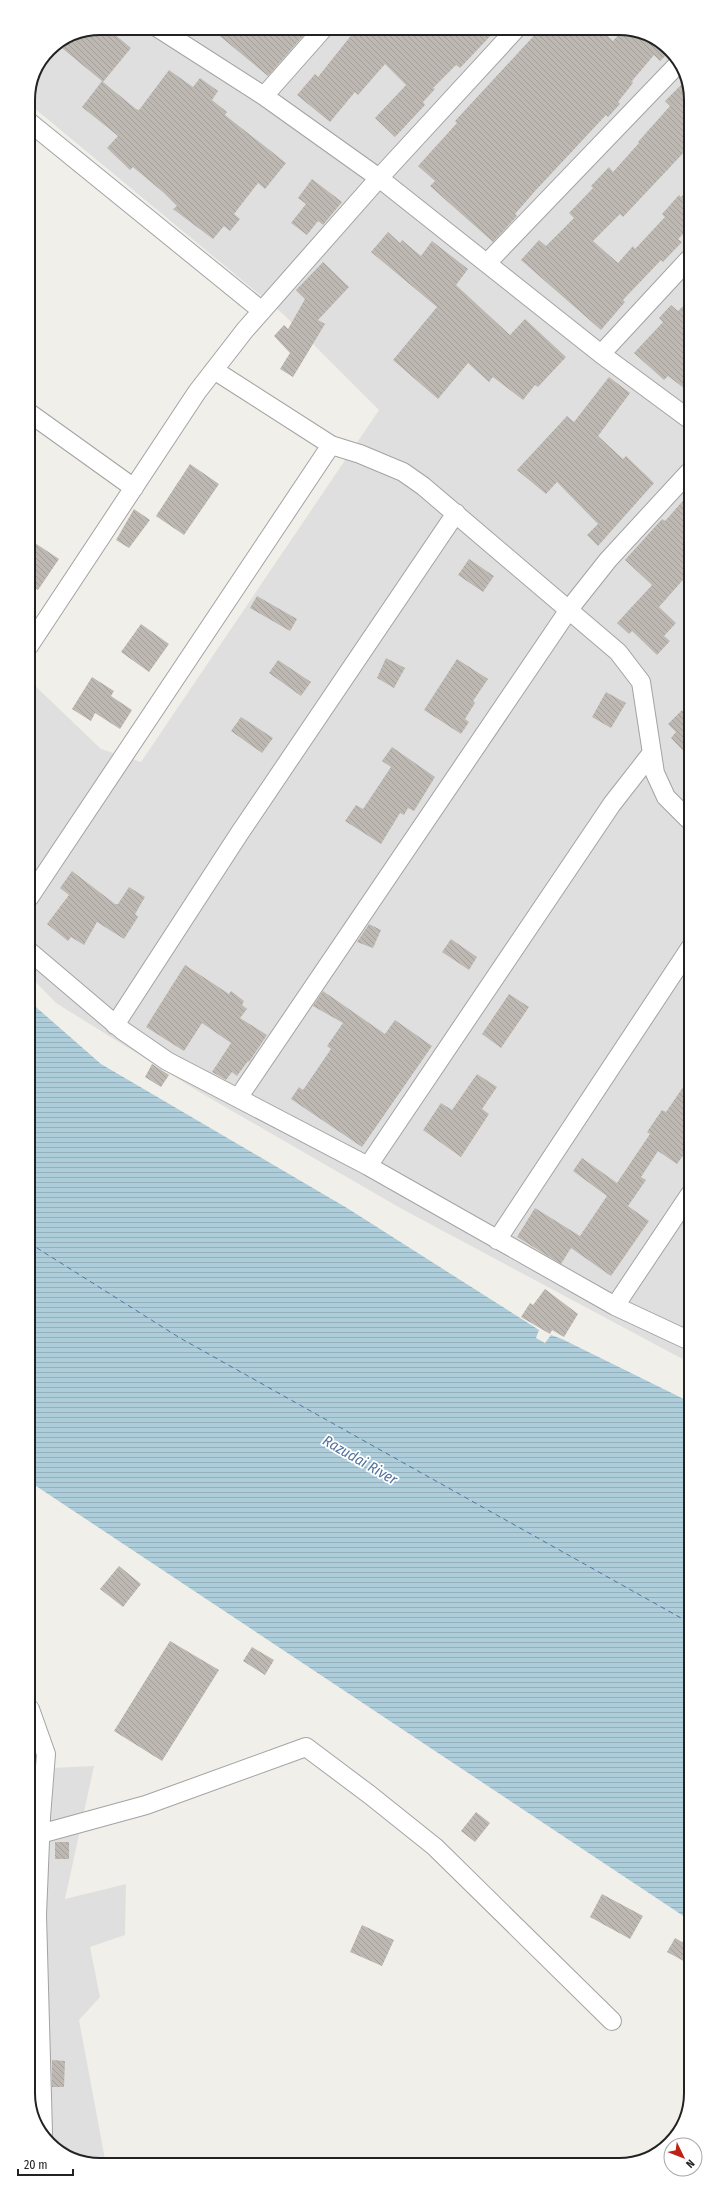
<svg xmlns="http://www.w3.org/2000/svg" width="719" height="2193" font-family="'Fira Sans Condensed',sans-serif">
	<style>
		.residential { fill: #e0dfdf }
		.water { fill: url(#water-rules) }
		.lines { fill: none; stroke-linecap: round; stroke-linejoin: round }
		.ferry { stroke: #5374a1; stroke-width: 1; stroke-dasharray: 5 4; stroke-linecap: butt }
		.building { fill: url(#building-back-hatch) }
		.street-casing { stroke: #a3a3a3; stroke-width: 20 }
		.street { stroke: #fff; stroke-width: 18 }
		.labels { text-anchor: middle; dominant-baseline: central; stroke-width: 3.5; stroke-linejoin: round; paint-order: stroke }
		.water-label { font-size: 15px; font-style: italic; fill: #5374a1; stroke: #fff }
		.rim { fill: none; stroke: #222; stroke-width: 2 }
	</style>
	<defs>
		<pattern id="water-rules" width="6" height="5" patternUnits="userSpaceOnUse"><rect width="6" height="5" fill="#aecdda"/><path d="M0 2.5h6" fill="none" stroke="#95b0bb"/></pattern>
		<pattern id="building-back-hatch" width="6" height="6" patternUnits="userSpaceOnUse"><rect width="6" height="6" fill="#beb8b2"/><path d="M-1 5l2 2M0 0l6 6M5-1l2 2" fill="none" stroke="#a39e99"/></pattern>
	</defs>
	<rect width="100%" height="100%" fill="#f1efe9"/>
	<!-- residential -->
	<path class="residential" d="M 100,28 L 624,28 L 666,46 L 689,82 L 690,1363 L 402,1209 L 196,1090 L 56,1003 L 29,975 L 29,680 L 101,749 L 141,762 L 379,410 L 283,314 L 28,103 L 28,95 L 49,49 L 73,33 Z
		M 94,1766 L 65,1899 L 126,1884 L 125,1935 L 90,1947 L 100,1997 L 79,2020 L 106,2165 L 95,2165 L 53,2147 L 30,2111 L 30,1895 L 35,1883 L 30,1853 L 30,1769 Z"/>
	<!-- water -->
	<path class="water" d="M 29,1001 L 101,1064 L 347,1208 L 539,1330 L 536,1338 L 545,1343 L 551,1335 L 562,1339 L 690,1402 L 691,1921 L 30,1482 Z"/>
	<g class="lines">
		<!-- ferry -->
		<path class="ferry" d="M 29,1243 L 180,1338 L 690,1623"/>
	</g>
	<!-- building -->
	<path class="building" d="M 100,28 L 107,28 L 131,48 L 103,82 L 136,109 L 139,110 L 169,70 L 193,87 L 200,78 L 218,91 L 212,100 L 227,112 L 225,115 L 286,163 L 265,189 L 258,183 L 234,214 L 240,219 L 230,231 L 224,226 L 213,239 L 173,209 L 177,206 L 164,193 L 133,167 L 130,170 L 107,148 L 118,136 L 82,107 L 102,81 L 57,44 L 73,33 Z
		M 210,28 L 310,28 L 268,76 Z
		M 357,28 L 498,28 L 460,68 L 456,65 L 433,88 L 435,89 L 423,102 L 425,105 L 395,137 L 375,118 L 406,85 L 385,64 L 358,95 L 355,92 L 330,122 L 297,95 L 315,74 L 318,77 Z
		M 541,28 L 599,28 L 613,41 L 624,28 L 666,46 L 670,51 L 660,61 L 654,55 L 632,81 L 633,83 L 618,102 L 620,104 L 608,117 L 606,115 L 536,190 L 515,214 L 517,216 L 493,242 L 430,186 L 435,181 L 418,166 L 457,123 L 455,121 Z
		M 687,79 L 689,82 L 689,147 L 623,217 L 620,214 L 593,241 L 618,263 L 633,246 L 635,249 L 665,217 L 662,214 L 679,195 L 681,197 L 689,189 L 689,228 L 678,239 L 682,242 L 663,262 L 661,260 L 623,300 L 625,302 L 601,330 L 521,260 L 539,240 L 546,246 L 574,218 L 569,213 L 593,188 L 591,186 L 609,167 L 613,172 L 639,143 L 638,142 L 670,106 L 665,101 Z
		M 312,179 L 342,202 L 323,225 L 318,221 L 307,235 L 291,223 L 306,204 L 298,198 Z
		M 388,232 L 400,243 L 402,240 L 421,256 L 432,241 L 468,269 L 456,285 L 510,335 L 525,319 L 566,357 L 538,387 L 535,385 L 523,400 L 493,377 L 489,382 L 468,363 L 438,399 L 393,360 L 437,307 L 371,252 Z
		M 323,262 L 349,287 L 318,320 L 325,324 L 293,377 L 280,369 L 290,353 L 274,336 L 284,325 L 288,329 L 305,299 L 296,290 Z
		M 689,300 L 689,392 L 668,376 L 664,380 L 634,353 L 663,322 L 659,318 L 671,305 L 678,311 Z
		M 609,377 L 630,393 L 598,436 L 623,459 L 626,456 L 654,483 L 598,546 L 587,535 L 598,524 L 557,482 L 546,494 L 517,470 L 567,416 L 574,422 Z
		M 190,464 L 219,484 L 184,535 L 156,516 Z
		M 689,494 L 689,573 L 659,607 L 676,623 L 664,636 L 670,641 L 657,655 L 632,631 L 629,634 L 617,623 L 652,585 L 625,560 L 662,519 L 665,521 Z
		M 134,509 L 150,520 L 129,548 L 116,540 Z
		M 29,539 L 59,559 L 38,590 L 29,584 Z
		M 469,559 L 494,576 L 483,592 L 458,575 Z
		M 257,596 L 297,619 L 290,631 L 250,608 Z
		M 141,624 L 169,644 L 149,672 L 121,652 Z
		M 386,658 L 405,668 L 394,688 L 377,678 Z
		M 457,659 L 488,679 L 473,701 L 475,703 L 465,719 L 469,722 L 461,734 L 424,710 Z
		M 278,660 L 311,682 L 301,696 L 269,673 Z
		M 92,677 L 114,691 L 111,696 L 132,710 L 120,729 L 95,713 L 91,721 L 72,709 Z
		M 606,692 L 626,703 L 611,728 L 592,717 Z
		M 682,710 L 689,718 L 689,757 L 671,738 L 676,732 L 668,724 Z
		M 241,717 L 273,738 L 262,753 L 231,731 Z
		M 392,747 L 435,777 L 414,811 L 408,808 L 404,815 L 400,813 L 381,844 L 345,821 L 356,805 L 363,809 L 391,767 L 382,761 Z
		M 72,871 L 115,904 L 118,904 L 129,887 L 145,897 L 135,914 L 138,917 L 124,939 L 97,922 L 84,945 L 71,937 L 68,941 L 47,924 L 69,895 L 60,888 Z
		M 369,924 L 381,930 L 373,948 L 357,942 Z
		M 451,939 L 477,957 L 469,970 L 442,952 Z
		M 185,965 L 229,994 L 231,991 L 244,1001 L 242,1005 L 247,1009 L 240,1018 L 267,1035 L 249,1062 L 248,1061 L 237,1076 L 232,1072 L 226,1080 L 212,1072 L 231,1043 L 202,1023 L 184,1051 L 146,1027 Z
		M 323,991 L 385,1034 L 395,1020 L 432,1046 L 362,1147 L 291,1099 L 299,1087 L 303,1090 L 331,1049 L 327,1046 L 343,1023 L 313,1006 Z
		M 509,994 L 529,1007 L 501,1048 L 482,1034 Z
		M 152,1064 L 169,1075 L 161,1087 L 145,1077 Z
		M 477,1074 L 497,1087 L 482,1109 L 489,1114 L 461,1157 L 423,1130 L 441,1103 L 452,1110 Z
		M 690,1077 L 690,1157 L 685,1153 L 677,1164 L 658,1151 L 641,1177 L 646,1180 L 628,1206 L 649,1221 L 611,1276 L 571,1248 L 561,1264 L 517,1237 L 535,1208 L 580,1236 L 607,1196 L 573,1171 L 582,1158 L 617,1183 L 650,1134 L 647,1132 L 662,1110 L 666,1112 Z
		M 545,1289 L 578,1314 L 564,1337 L 552,1330 L 550,1334 L 521,1317 L 530,1303 L 533,1305 Z
		M 119,1566 L 141,1584 L 123,1607 L 100,1589 Z
		M 170,1641 L 219,1670 L 162,1761 L 114,1731 Z
		M 252,1647 L 274,1660 L 265,1675 L 243,1661 Z
		M 476,1812 L 490,1823 L 475,1842 L 461,1831 Z
		M 55,1842 L 69,1842 L 69,1859 L 55,1859 Z
		M 602,1894 L 643,1916 L 630,1939 L 590,1917 Z
		M 362,1925 L 394,1940 L 382,1966 L 350,1952 Z
		M 675,1938 L 691,1947 L 691,1965 L 667,1952 Z
		M 52,2060 L 65,2061 L 64,2087 L 52,2087 Z"/>
	<g class="lines">
		<defs>
			<path id="street" d="M 158,28 L 264,96 L 379,178 L 601,354 L 689,419
				M 264,96 L 324,28
				M 28,121 L 262,311
				M 487,263 L 678,64
				M 601,354 L 689,259
				M 214,370 L 331,445 L 360,454 L 403,472 L 423,486 L 618,652 L 641,682 L 655,773 L 666,797 L 689,820
				M 28,412 L 134,488
				M 29,646 L 197,392 L 245,330 L 379,178 L 517,28
				M 29,898 L 331,445
				M 29,951 L 122,1030 L 167,1061 L 368,1166 L 615,1306 L 690,1341
				M 115,1025 L 239,834 L 456,513
				M 238,1098 L 570,608 L 608,560 L 689,472
				M 368,1166 L 612,804 L 651,754
				M 497,1240 L 690,948
				M 615,1306 L 690,1194
				M 30,1709 L 46,1754 L 41,1817 L 37,1915 L 43,2133
				M 40,1834 L 146,1805 L 306,1747 L 370,1795 L 435,1847 L 612,2021"/>
		</defs>
		<!-- street casing -->
		<use href="#street" class="street-casing"/>
		<!-- street -->
		<use href="#street" class="street"/>
	</g>
	<g class="labels">
		<!-- water labels -->
		<g class="water-label">
			<text transform="translate(360 1460) rotate(30)">Razudai River</text>
		</g>
	</g>
	<!-- crop -->
	<path d="M0 0H719V2193H0ZM100 35H619A65 65 0 0 1 684 100V2093A65 65 0 0 1 619 2158H100A65 65 0 0 1 35 2093V100A65 65 0 0 1 100 35Z" fill="#fff" fill-rule="evenodd"/>
	<path class="rim" d="M100 35H619A65 65 0 0 1 684 100V2093A65 65 0 0 1 619 2158H100A65 65 0 0 1 35 2093V100A65 65 0 0 1 100 35Z"/>
	<!-- north arrow -->
	<g transform="translate(683 2157) rotate(133)"><circle r="19" fill="#ffffff" stroke="#a7a7a7"/>
	<path d="M0-3L7 15L0 10L-7 15Z" fill="#bf2114"/>
	<text y="-6" font-size="11" font-weight="bold" text-anchor="middle" fill="#222222">N</text>
	</g>
	<!-- scale -->
	<path d="M18 2169v6h55v-6" fill="none" stroke="#222222" stroke-width="2"/>
	<text x="24" y="2169" font-size="12" fill="#222222" stroke="#ffffff" stroke-width="3" paint-order="stroke">20 m</text>
</svg>
